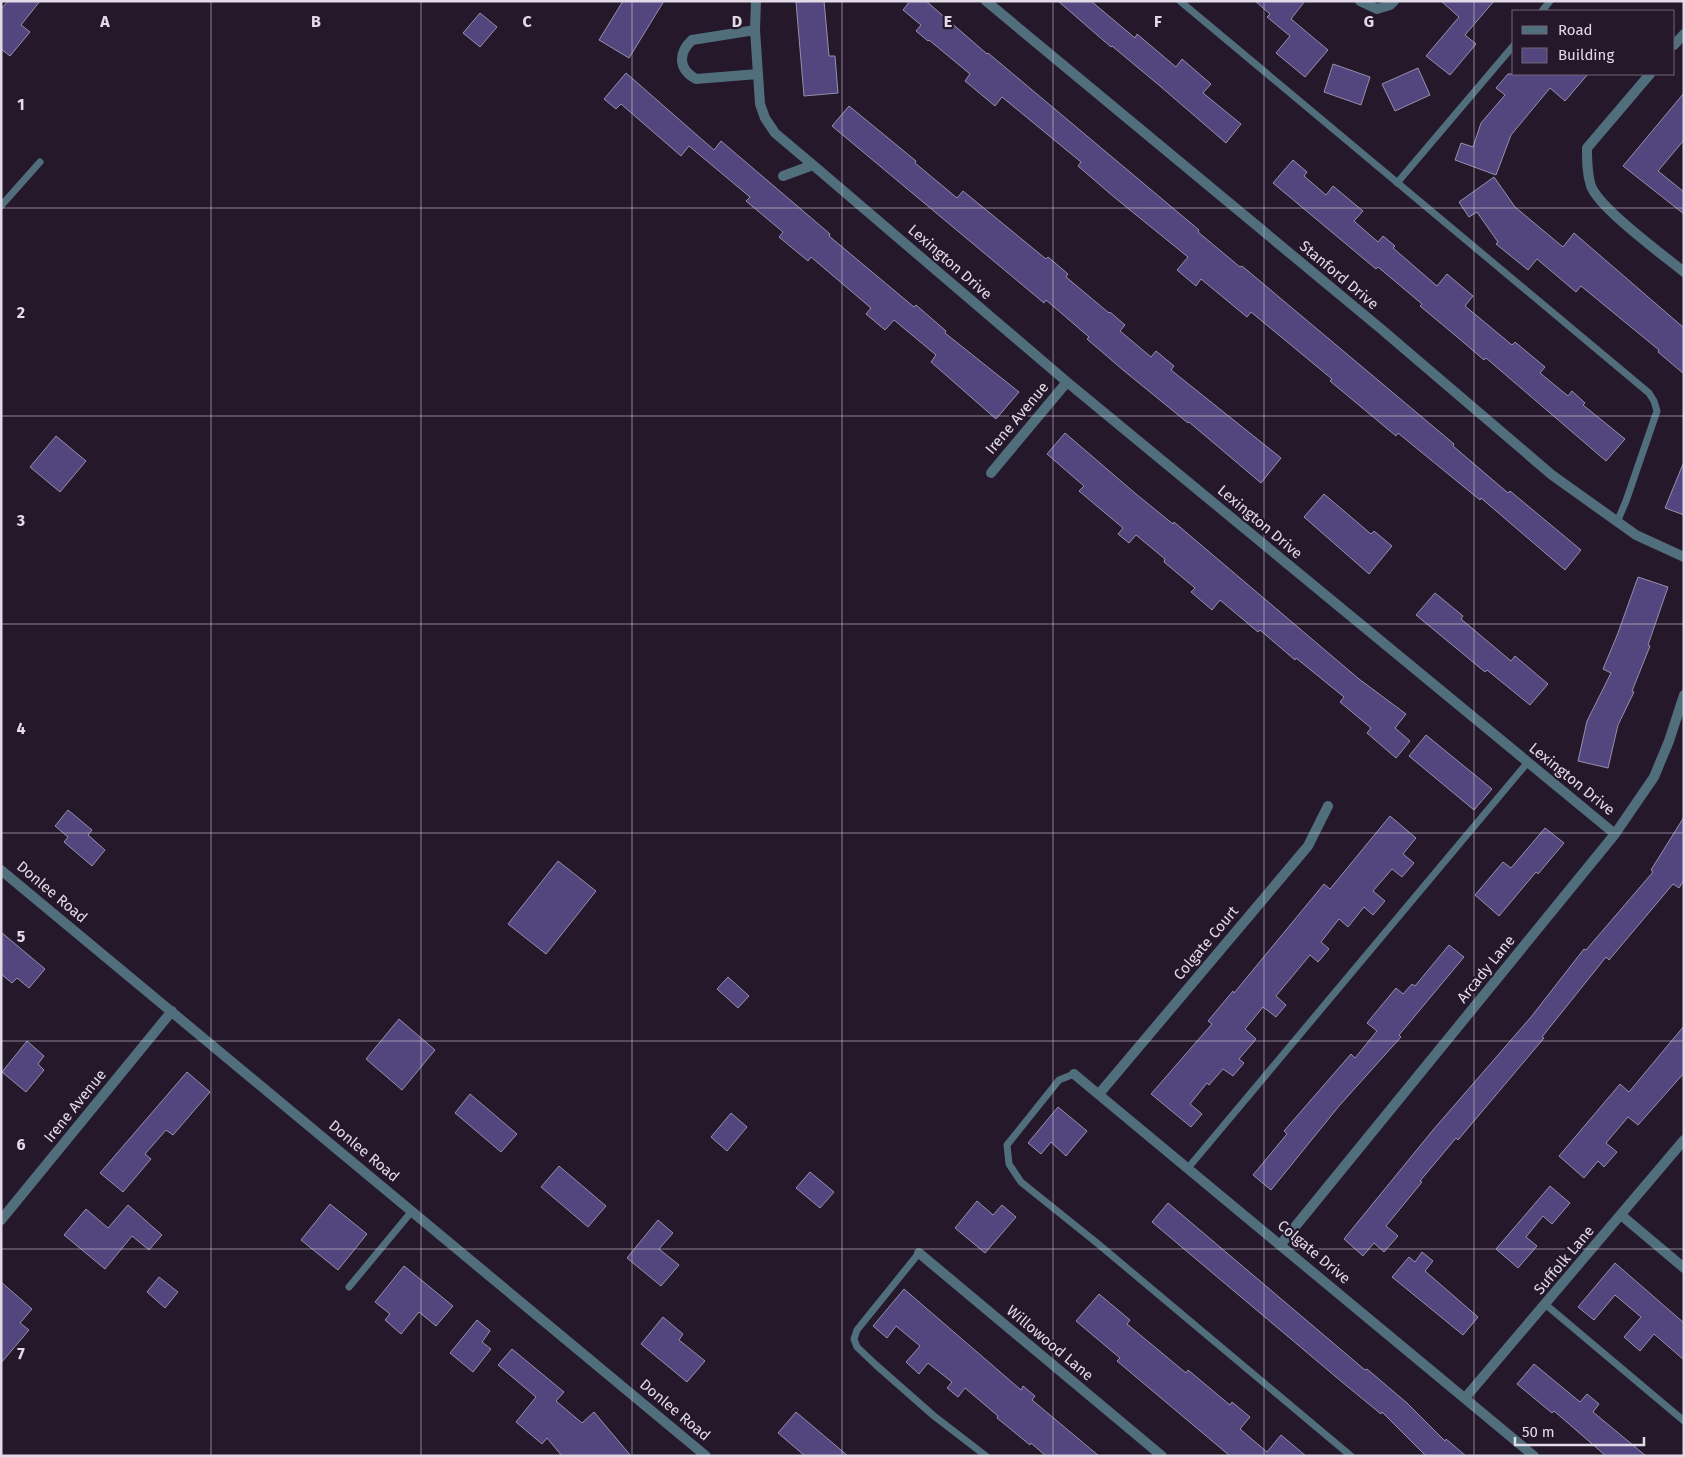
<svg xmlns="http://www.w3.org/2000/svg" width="1685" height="1457" font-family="'Fira Sans',sans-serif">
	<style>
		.building { fill: #53457d; stroke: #9590ac }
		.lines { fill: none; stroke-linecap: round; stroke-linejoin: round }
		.service { stroke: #516e7d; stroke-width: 7 }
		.minor { stroke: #516e7d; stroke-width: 10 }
		.grid { fill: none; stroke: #e3dae7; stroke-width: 1; stroke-opacity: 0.55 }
		.labels { text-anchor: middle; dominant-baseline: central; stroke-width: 4.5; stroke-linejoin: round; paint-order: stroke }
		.street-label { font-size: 15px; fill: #e3dae7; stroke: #25182b }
		.grid-label { font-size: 16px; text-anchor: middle; font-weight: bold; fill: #e3dae7; stroke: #25182b; stroke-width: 4.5; stroke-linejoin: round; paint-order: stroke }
	</style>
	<rect width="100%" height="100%" fill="#25182b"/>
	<!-- building -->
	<path class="building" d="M 8,1 L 40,1 L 21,25 L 30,32 L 10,56 L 1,49 L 1,9 Z
		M 623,1 L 664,1 L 629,58 L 599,40 Z
		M 824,1 L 829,56 L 835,56 L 838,93 L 804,96 L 796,2 Z
		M 910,1 L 926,1 L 987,54 L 988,53 L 1199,230 L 1198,232 L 1240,267 L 1242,266 L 1379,381 L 1454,444 L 1453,446 L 1508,493 L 1510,491 L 1581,550 L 1565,570 L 1481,498 L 1480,500 L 1398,433 L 1396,436 L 1330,381 L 1332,379 L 1251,312 L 1247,317 L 1201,279 L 1196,286 L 1177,270 L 1188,257 L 1114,197 L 1078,166 L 1081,162 L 1002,97 L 995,106 L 965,81 L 970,74 L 929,40 L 928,41 L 916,31 L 921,25 L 903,10 Z
		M 1058,1 L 1091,1 L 1135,38 L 1137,34 L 1176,67 L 1182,59 L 1211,84 L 1203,93 L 1241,124 L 1226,143 L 1160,86 L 1112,46 L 1111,47 Z
		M 1255,1 L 1305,1 L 1291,19 L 1328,50 L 1305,77 L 1276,53 L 1290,36 L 1267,17 L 1270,14 Z
		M 1441,1 L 1494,1 L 1465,35 L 1476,44 L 1450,75 L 1426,56 L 1459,17 Z
		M 480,13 L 497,27 L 480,47 L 463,33 Z
		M 1333,64 L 1370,77 L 1361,105 L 1324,92 Z
		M 1418,68 L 1430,95 L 1395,111 L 1382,84 Z
		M 626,73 L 714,150 L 721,141 L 830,234 L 829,236 L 914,307 L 916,305 L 946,331 L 945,333 L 1019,392 L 996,419 L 931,362 L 936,355 L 894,320 L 885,330 L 866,314 L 871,308 L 811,257 L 808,261 L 779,237 L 783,232 L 746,201 L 750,197 L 689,146 L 681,156 L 621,104 L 616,109 L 604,99 Z
		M 1508,74 L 1588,74 L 1565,101 L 1550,88 L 1511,135 L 1496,175 L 1455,160 L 1461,143 L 1473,147 L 1481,123 L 1505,95 L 1496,88 Z
		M 1684,93 L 1684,140 L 1658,171 L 1684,192 L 1684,214 L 1623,166 Z
		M 849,106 L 916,161 L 915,163 L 957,198 L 963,191 L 1046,259 L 1048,257 L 1068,274 L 1066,277 L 1109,313 L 1110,312 L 1125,325 L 1120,331 L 1151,357 L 1156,351 L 1174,366 L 1171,370 L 1281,458 L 1261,483 L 1189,422 L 1188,423 L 1123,370 L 1087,339 L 1089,337 L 1046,300 L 1044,303 L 832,126 Z
		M 1293,160 L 1307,172 L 1304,176 L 1326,195 L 1333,186 L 1363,211 L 1354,221 L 1378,242 L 1383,236 L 1395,246 L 1393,248 L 1437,286 L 1447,274 L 1473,296 L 1465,306 L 1512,345 L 1515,342 L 1545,367 L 1540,373 L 1568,396 L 1572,391 L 1585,403 L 1583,405 L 1625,439 L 1606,461 L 1486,358 L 1484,360 L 1456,336 L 1420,306 L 1422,304 L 1378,267 L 1376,269 L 1273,183 Z
		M 1494,177 L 1515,207 L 1563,247 L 1574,233 L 1684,328 L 1684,374 L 1658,352 L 1659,350 L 1581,286 L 1576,292 L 1537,259 L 1528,270 L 1496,244 L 1498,242 L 1477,212 L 1469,217 L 1459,202 Z
		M 1065,433 L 1136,494 L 1173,524 L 1174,522 L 1359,679 L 1406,714 L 1395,728 L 1410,741 L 1396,758 L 1367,733 L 1371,728 L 1340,702 L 1344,697 L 1296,658 L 1295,660 L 1260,630 L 1258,632 L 1220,600 L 1212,610 L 1191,592 L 1195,588 L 1164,562 L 1165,559 L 1136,535 L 1129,543 L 1118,534 L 1123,528 L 1079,491 L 1084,486 L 1047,454 Z
		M 56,436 L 86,461 L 60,492 L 30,467 Z
		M 1683,464 L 1684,464 L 1684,515 L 1665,508 Z
		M 1324,494 L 1371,534 L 1374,531 L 1392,546 L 1369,574 L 1304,517 Z
		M 1638,577 L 1668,587 L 1648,645 L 1650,646 L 1632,691 L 1634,692 L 1618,725 L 1608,768 L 1578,761 L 1587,721 L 1611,673 L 1603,669 L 1618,633 Z
		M 1435,593 L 1463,616 L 1461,619 L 1511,661 L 1515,656 L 1548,684 L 1530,705 L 1487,670 L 1485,672 L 1416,615 Z
		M 1426,735 L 1492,789 L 1474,810 L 1409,756 Z
		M 68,810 L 92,830 L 88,835 L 105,850 L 92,866 L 64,842 L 68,837 L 55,826 Z
		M 1390,816 L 1416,838 L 1403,854 L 1414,863 L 1402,877 L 1392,869 L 1373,891 L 1385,901 L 1373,915 L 1364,907 L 1348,927 L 1339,919 L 1321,942 L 1329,949 L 1318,962 L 1310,955 L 1276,996 L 1286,1005 L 1276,1017 L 1263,1007 L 1245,1029 L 1256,1039 L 1239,1059 L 1244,1063 L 1233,1076 L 1223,1069 L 1209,1085 L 1207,1083 L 1190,1104 L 1202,1114 L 1191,1127 L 1151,1094 L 1212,1024 L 1208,1021 L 1233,991 L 1234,993 L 1324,884 L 1330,889 Z
		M 1684,817 L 1684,880 L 1679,888 L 1673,884 L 1609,960 L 1606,957 L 1542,1037 L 1544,1038 L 1458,1140 L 1456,1138 L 1420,1181 L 1422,1182 L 1386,1226 L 1398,1236 L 1384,1252 L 1374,1243 L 1363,1256 L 1344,1239 L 1433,1130 L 1531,1017 L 1584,949 L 1586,950 L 1653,872 L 1651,870 Z
		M 1545,828 L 1564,843 L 1538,874 L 1536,872 L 1499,916 L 1475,895 L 1503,862 L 1511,868 Z
		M 558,861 L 596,891 L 546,954 L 508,924 Z
		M 1,932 L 45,969 L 29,988 L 17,978 L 12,983 L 1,974 Z
		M 1449,945 L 1464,957 L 1399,1035 L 1401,1037 L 1339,1106 L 1271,1190 L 1253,1175 L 1287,1134 L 1284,1131 L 1351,1054 L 1355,1058 L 1377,1031 L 1367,1023 L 1396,988 L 1403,994 L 1412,984 L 1415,986 Z
		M 728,977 L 749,996 L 738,1008 L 717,989 Z
		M 399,1019 L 435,1050 L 402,1090 L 366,1059 Z
		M 1684,1026 L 1684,1073 L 1638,1125 L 1628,1117 L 1606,1143 L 1617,1152 L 1604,1167 L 1598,1161 L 1584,1178 L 1559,1156 L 1620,1084 L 1629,1092 Z
		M 27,1041 L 44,1056 L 38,1064 L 44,1070 L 26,1092 L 2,1072 Z
		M 187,1072 L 210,1092 L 173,1135 L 166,1130 L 145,1154 L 151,1159 L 123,1192 L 100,1173 Z
		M 470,1094 L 517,1134 L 501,1152 L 455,1113 Z
		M 1058,1107 L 1087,1131 L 1066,1156 L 1051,1142 L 1041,1154 L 1028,1143 Z
		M 731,1113 L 747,1127 L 727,1151 L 711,1137 Z
		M 559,1166 L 606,1206 L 588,1227 L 541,1187 Z
		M 810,1172 L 834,1192 L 820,1208 L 796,1188 Z
		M 1550,1186 L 1570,1203 L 1552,1224 L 1543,1216 L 1526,1237 L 1537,1246 L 1518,1268 L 1496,1249 Z
		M 977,1201 L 993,1215 L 1002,1205 L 1016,1217 L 985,1253 L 955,1228 Z
		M 1168,1203 L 1365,1370 L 1367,1369 L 1407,1403 L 1445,1441 L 1446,1439 L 1466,1456 L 1426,1456 L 1382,1412 L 1381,1414 L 1342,1382 L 1152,1222 Z
		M 330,1204 L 367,1234 L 338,1270 L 301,1240 Z
		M 128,1205 L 162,1235 L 149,1250 L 132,1236 L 105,1269 L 64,1235 L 86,1209 L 108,1228 Z
		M 658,1220 L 673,1233 L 659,1249 L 679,1265 L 661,1286 L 627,1258 Z
		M 1422,1252 L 1433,1261 L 1425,1271 L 1478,1317 L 1463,1335 L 1392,1277 L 1409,1257 L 1415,1262 Z
		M 1615,1263 L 1684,1323 L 1684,1360 L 1654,1334 L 1640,1351 L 1624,1337 L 1641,1317 L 1615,1295 L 1594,1320 L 1578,1307 Z
		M 404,1266 L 453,1306 L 436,1326 L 419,1312 L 401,1334 L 385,1320 L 390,1314 L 375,1302 Z
		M 159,1277 L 178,1292 L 165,1308 L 147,1292 Z
		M 1,1282 L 32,1309 L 20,1323 L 29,1330 L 1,1363 Z
		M 904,1289 L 1021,1390 L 1023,1386 L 1035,1396 L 1032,1400 L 1099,1456 L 1046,1456 L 1031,1443 L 1030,1445 L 997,1418 L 998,1416 L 965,1388 L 958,1397 L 947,1388 L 952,1382 L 928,1363 L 919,1374 L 906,1362 L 920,1346 L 896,1326 L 887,1338 L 873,1326 Z
		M 1099,1294 L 1130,1320 L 1127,1324 L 1186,1373 L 1188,1370 L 1230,1405 L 1232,1402 L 1250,1417 L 1240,1429 L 1267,1452 L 1281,1435 L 1306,1456 L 1230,1456 L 1117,1361 L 1120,1358 L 1076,1321 Z
		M 663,1317 L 683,1334 L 679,1340 L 705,1361 L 687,1382 L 641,1344 Z
		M 477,1320 L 490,1331 L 482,1342 L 491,1349 L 473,1372 L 450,1353 Z
		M 512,1349 L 564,1392 L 556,1401 L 582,1423 L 594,1412 L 631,1456 L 562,1456 L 547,1438 L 542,1444 L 516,1422 L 536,1397 L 498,1365 Z
		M 1534,1364 L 1580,1402 L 1587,1394 L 1599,1404 L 1593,1412 L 1646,1456 L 1606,1456 L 1554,1411 L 1552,1413 L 1517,1384 Z
		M 796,1412 L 848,1456 L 805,1456 L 778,1433 Z"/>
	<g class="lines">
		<!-- service -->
		<path class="service" d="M 1180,1 L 1649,393 L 1654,401 L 1657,411 L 1626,501 L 1617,522
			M 1542,11 L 1550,1
			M 1397,183 L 1514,45
			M 1,206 L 40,162
			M 1074,1074 L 1059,1080 L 1007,1145 L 1009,1164 L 1021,1182 L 1097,1243 L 1351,1456
			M 1188,1168 L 1528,762
			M 919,1253 L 857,1330 L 854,1339 L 857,1347 L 876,1365 L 934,1416 L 986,1456
			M 349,1287 L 412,1211
			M 1545,1304 L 1684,1421"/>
		<!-- minor -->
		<path class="minor" d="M 756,1 L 755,30 L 760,104 L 765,118 L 775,133 L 813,165
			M 986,1 L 1380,328 L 1552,475 L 1636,535 L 1684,557
			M 1360,1 L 1377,9 L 1390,5 L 1394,1
			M 755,30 L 692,40 C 678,53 678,69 696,79 L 758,74
			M 1674,45 L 1684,34
			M 1650,74 L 1587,148 C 1587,161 1587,174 1591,186 C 1599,208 1663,255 1684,272
			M 783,176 L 813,165 L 1067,382 L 1615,834
			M 991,473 L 1067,382
			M 1,870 L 706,1456
			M 1074,1074 L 1534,1456
			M 1099,1094 L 1308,846 L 1328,806
			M 1621,1215 L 1684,1268
			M 1,1220 L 172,1011
			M 1281,1244 L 1615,834 L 1654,777 L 1669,741 L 1684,695
			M 919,1253 L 1162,1456
			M 1465,1398 L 1684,1140"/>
	</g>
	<!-- grid -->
	<path class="grid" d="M 211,1 L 211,1456M 421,1 L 421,1456M 632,1 L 632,1456M 842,1 L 842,1456M 1053,1 L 1053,1456M 1264,1 L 1264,1456M 1474,1 L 1474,1456M 1,208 L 1684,208M 1,416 L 1684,416M 1,624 L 1684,624M 1,833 L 1684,833M 1,1041 L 1684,1041M 1,1249 L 1684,1249"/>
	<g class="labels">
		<!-- street labels -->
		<g class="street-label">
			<text transform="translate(950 262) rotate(41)">Lexington Drive</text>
			<text transform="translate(1339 275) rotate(40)">Stanford Drive</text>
			<text transform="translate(1017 418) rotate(-50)">Irene Avenue</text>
			<text transform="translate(1260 522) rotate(40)">Lexington Drive</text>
			<text transform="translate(1572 779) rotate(39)">Lexington Drive</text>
			<text transform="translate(52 892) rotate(40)">Donlee Road</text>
			<text transform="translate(1206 943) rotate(-50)">Colgate Court</text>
			<text transform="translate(1486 969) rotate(-51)">Arcady Lane</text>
			<text transform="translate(75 1106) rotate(-51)">Irene Avenue</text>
			<text transform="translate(364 1151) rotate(40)">Donlee Road</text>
			<text transform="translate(1314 1252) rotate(40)">Colgate Drive</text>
			<text transform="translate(1564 1260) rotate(-50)">Suffolk Lane</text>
			<text transform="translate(1050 1343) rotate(40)">Willowood Lane</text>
			<text transform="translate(675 1410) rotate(40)">Donlee Road</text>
		</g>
	</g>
	<g class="grid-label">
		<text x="105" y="27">A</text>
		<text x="316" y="27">B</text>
		<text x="527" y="27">C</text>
		<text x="737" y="27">D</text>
		<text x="948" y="27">E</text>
		<text x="1158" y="27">F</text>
		<text x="1369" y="27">G</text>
		<text x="21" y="110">1</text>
		<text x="21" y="318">2</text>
		<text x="21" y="526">3</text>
		<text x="21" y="734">4</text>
		<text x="21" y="942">5</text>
		<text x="21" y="1150">6</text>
		<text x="21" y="1359">7</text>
	</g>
	<!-- border -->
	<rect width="1685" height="1457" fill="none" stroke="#e3dae7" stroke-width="5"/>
	<!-- legend -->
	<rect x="1512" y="10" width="162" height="65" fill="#25182b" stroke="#716676"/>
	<rect x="1522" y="26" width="25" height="8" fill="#516e7d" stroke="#716676"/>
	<text x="1558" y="35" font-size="15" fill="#e3dae7">Road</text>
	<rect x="1522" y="48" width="25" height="15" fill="#53457d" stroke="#716676"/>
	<text x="1558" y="60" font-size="15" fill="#e3dae7">Building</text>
	<!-- scale -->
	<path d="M1515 1437v8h129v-8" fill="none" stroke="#e3dae7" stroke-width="2.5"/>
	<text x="1522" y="1437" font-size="15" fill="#e3dae7" stroke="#25182b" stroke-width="4" paint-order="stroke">50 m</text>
</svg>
